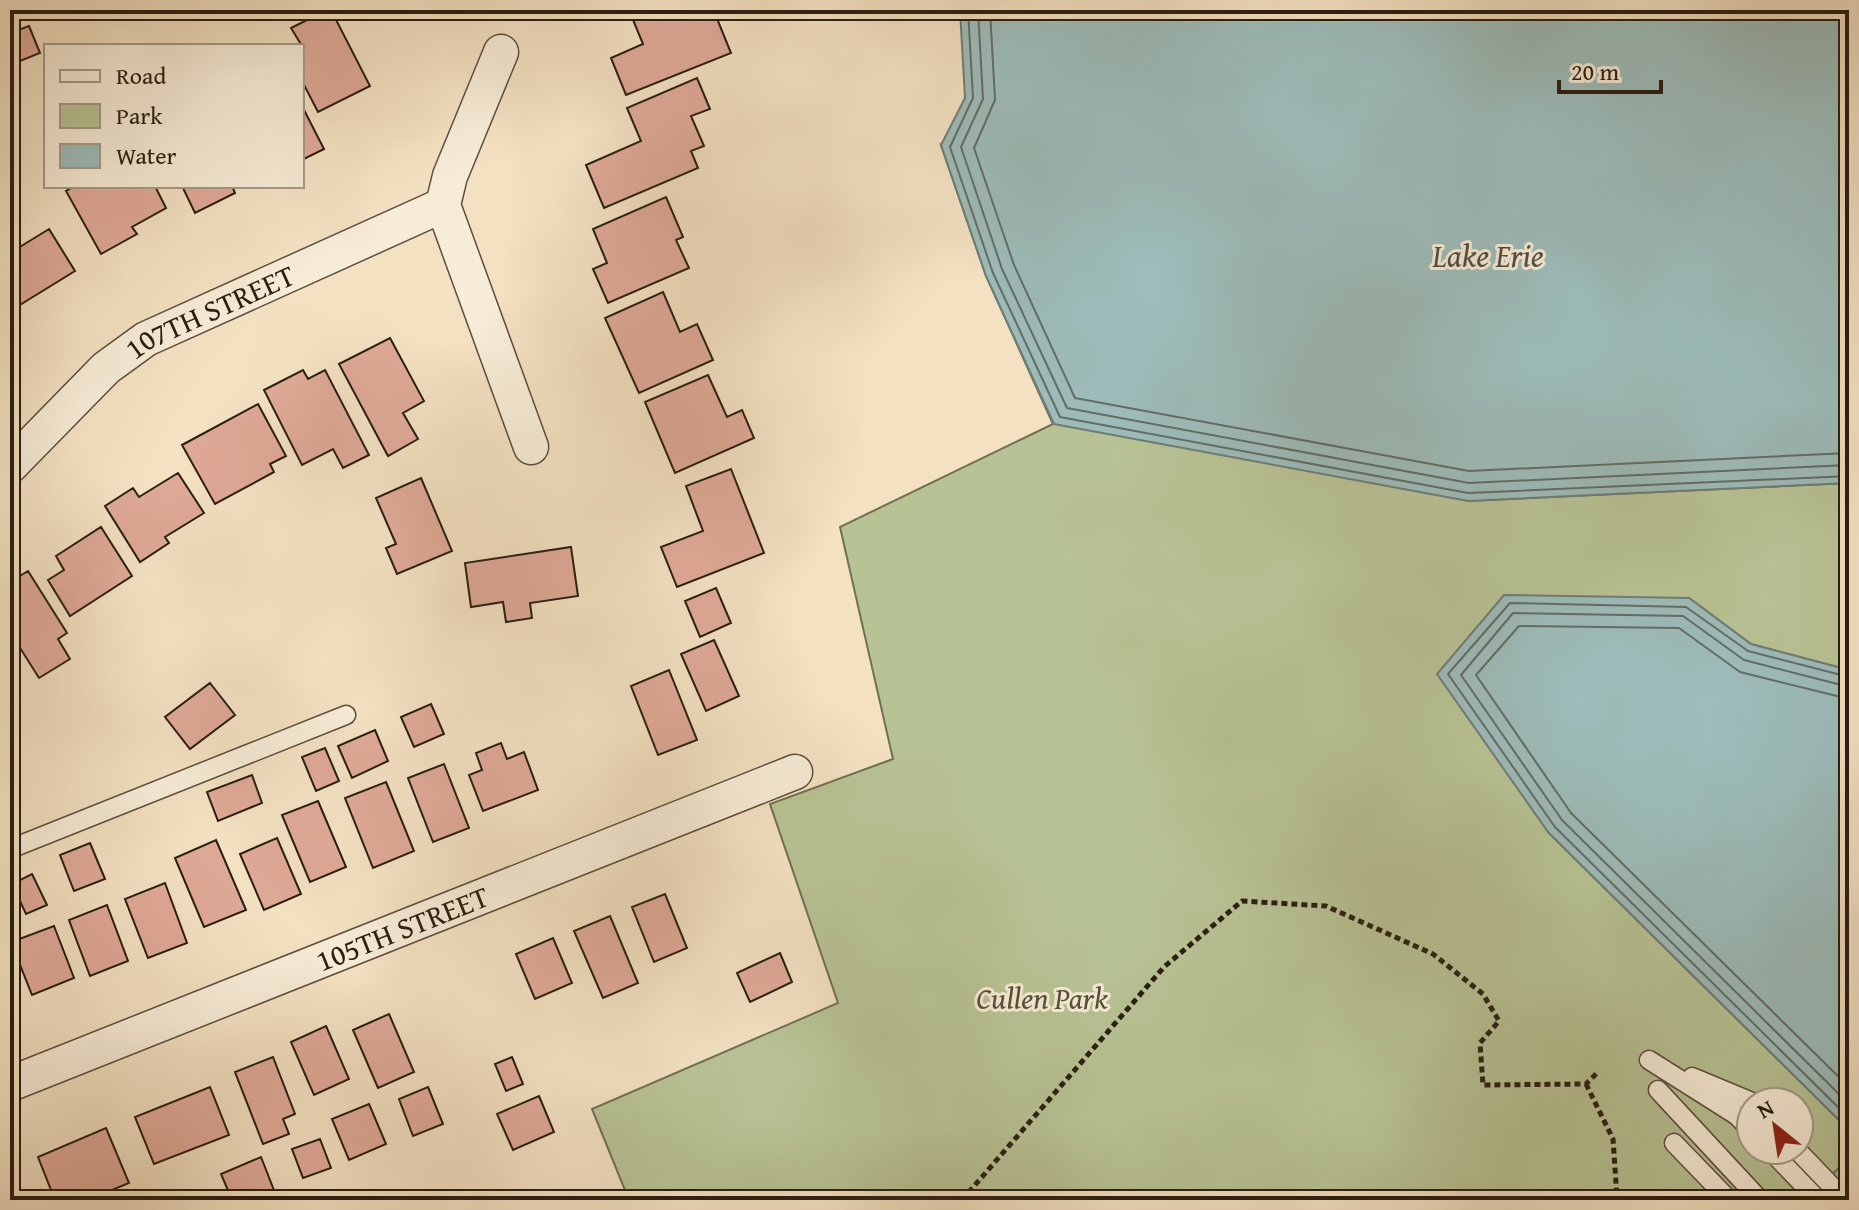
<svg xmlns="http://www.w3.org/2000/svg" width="1859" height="1210" font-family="'Gentium Book Plus',serif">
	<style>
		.green { fill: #b8c395; stroke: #707053; stroke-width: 2; fill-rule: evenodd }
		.water { fill: #9dbcba; stroke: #6f7d76; stroke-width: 2 }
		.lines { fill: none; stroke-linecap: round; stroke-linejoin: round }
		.shore { stroke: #636d66; stroke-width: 2 }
		.building { fill: #dfa997; stroke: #291e11; stroke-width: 2 }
		.service-casing { stroke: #5c4f3d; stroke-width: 21 }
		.minor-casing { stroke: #5c4f3d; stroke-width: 37 }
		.path { stroke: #291e11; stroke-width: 5; stroke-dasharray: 6 4; stroke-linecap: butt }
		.service { stroke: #f7ecd7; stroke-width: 18 }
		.minor { stroke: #f7ecd7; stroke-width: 34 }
		.labels { text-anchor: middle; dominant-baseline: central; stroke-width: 6; stroke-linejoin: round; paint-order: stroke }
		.street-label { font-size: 30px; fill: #291e11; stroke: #f7ecd7 }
		.park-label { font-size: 30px; font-style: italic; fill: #545039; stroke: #f7ecd7 }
		.water-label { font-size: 32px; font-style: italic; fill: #4c4d44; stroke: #f7ecd7 }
	</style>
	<rect width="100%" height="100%" fill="#f3e1c2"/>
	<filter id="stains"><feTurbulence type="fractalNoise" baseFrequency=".0025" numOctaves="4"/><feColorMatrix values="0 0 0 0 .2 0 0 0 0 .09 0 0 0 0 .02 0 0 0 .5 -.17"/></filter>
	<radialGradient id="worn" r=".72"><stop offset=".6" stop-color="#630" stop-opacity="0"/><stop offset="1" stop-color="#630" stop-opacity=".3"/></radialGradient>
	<!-- green -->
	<path class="green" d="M 941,145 L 1468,501 L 1849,483 L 1849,670 L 1751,644 L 1689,598 L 1548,832 L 1849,1130 L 1849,1163 L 1846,1161 L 1805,1200 L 629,1200 L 592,1109 L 838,1003 L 770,804 L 893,759 L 840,527 L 1053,424 L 986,276 ZM 1751,1102 L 1799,1102 L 1799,1150 L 1751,1150 Z"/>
	<!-- water -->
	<path class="water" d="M 960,10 L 1849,10 L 1849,483 L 1468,501 L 1054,424 L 986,276 L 941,145 L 965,98 Z
		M 1504,595 L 1689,598 L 1751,644 L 1849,670 L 1849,1130 L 1548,832 L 1437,674 Z
		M 1847,1161 L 1849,1200 L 1805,1200 Z"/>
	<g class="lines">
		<!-- shore -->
		<path class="shore" d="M 968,10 L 973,98 L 950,147 L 993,273 L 1060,417 L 1468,493 L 1849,476
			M 978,10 L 983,99 L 961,147 L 1002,269 L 1067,408 L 1469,483 L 1849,465
			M 990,10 L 995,100 L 974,148 L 1014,265 L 1075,398 L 1469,471 L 1849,453
			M 1849,677 L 1748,651 L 1686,607 L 1510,603 L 1448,674 L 1555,827 L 1849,1118
			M 1849,687 L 1744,660 L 1683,616 L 1513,613 L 1461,675 L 1562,820 L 1849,1104
			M 1849,699 L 1740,672 L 1679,628 L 1519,626 L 1476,675 L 1571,813 L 1849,1087"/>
	</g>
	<!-- building -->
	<path class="building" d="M 327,10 L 331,10 L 370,86 L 318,112 L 302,81 L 302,46 L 291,28 Z
		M 629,10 L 700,10 L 705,20 L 716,16 L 731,53 L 626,95 L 611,58 L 643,44 Z
		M 29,26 L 40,53 L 15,63 L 10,51 L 10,33 Z
		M 697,78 L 710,109 L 691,116 L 704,146 L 691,151 L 698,168 L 604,208 L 586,165 L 641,141 L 627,108 Z
		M 302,106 L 324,149 L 302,160 Z
		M 75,186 L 155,186 L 166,208 L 132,227 L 137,234 L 101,254 L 66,191 Z
		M 182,186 L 232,186 L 235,193 L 195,213 Z
		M 666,197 L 683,237 L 676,240 L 689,268 L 608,303 L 593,269 L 607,263 L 593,229 Z
		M 49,229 L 75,271 L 10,311 L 10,253 Z
		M 663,292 L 680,332 L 697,324 L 713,360 L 639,393 L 605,318 Z
		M 390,338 L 424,401 L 403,413 L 418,439 L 388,456 L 339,364 Z
		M 303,370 L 308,379 L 325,370 L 369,455 L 343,468 L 333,449 L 302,465 L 264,390 Z
		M 708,375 L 727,417 L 742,410 L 754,438 L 675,473 L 645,402 Z
		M 258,404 L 286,456 L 270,464 L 274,472 L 215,504 L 182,445 Z
		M 731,469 L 764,553 L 677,587 L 661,547 L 703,531 L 686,486 Z
		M 178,473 L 204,513 L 165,537 L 169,543 L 140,562 L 105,506 L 133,488 L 139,497 Z
		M 421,478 L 452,551 L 397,574 L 386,548 L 396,544 L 376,498 Z
		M 101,527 L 132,576 L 70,616 L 48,580 L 64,570 L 56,556 Z
		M 571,547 L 578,596 L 530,603 L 532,618 L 506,622 L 503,602 L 471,607 L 465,563 Z
		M 28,571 L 67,633 L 58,639 L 70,659 L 39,678 L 10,632 L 10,582 Z
		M 716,588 L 731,623 L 700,637 L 685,601 Z
		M 714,640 L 739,696 L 706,711 L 681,654 Z
		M 669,670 L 697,740 L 658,755 L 631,686 Z
		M 210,683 L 235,715 L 190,749 L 165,717 Z
		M 431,704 L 444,734 L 414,747 L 401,717 Z
		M 375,730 L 388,761 L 352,778 L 338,746 Z
		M 501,743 L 507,759 L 524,752 L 538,790 L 483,811 L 469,775 L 482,770 L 476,753 Z
		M 325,748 L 339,781 L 316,791 L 302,757 Z
		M 444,764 L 469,828 L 433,842 L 408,778 Z
		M 252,775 L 262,803 L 218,821 L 207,792 Z
		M 386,782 L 414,851 L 373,868 L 345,798 Z
		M 318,801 L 346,867 L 310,882 L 282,815 Z
		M 277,838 L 301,894 L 264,910 L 240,854 Z
		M 216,840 L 246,910 L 204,927 L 175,858 Z
		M 90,843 L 105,879 L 74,891 L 60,855 Z
		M 32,874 L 47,905 L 26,914 L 12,884 Z
		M 165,883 L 187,943 L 148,958 L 125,899 Z
		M 665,894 L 687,948 L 654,962 L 632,907 Z
		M 107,905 L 128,961 L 90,976 L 69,920 Z
		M 610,916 L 638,983 L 603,998 L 574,931 Z
		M 54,926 L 74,978 L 32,995 L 11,942 Z
		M 553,938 L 572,983 L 535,999 L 516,954 Z
		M 780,953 L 792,982 L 750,1002 L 737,973 Z
		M 389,1014 L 414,1072 L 378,1088 L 353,1030 Z
		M 326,1026 L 349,1079 L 314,1095 L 291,1042 Z
		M 273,1057 L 295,1114 L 283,1119 L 289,1134 L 263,1144 L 235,1072 Z
		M 512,1057 L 523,1084 L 506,1091 L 495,1064 Z
		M 210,1087 L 229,1135 L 154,1164 L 135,1117 Z
		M 428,1087 L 443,1124 L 413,1136 L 399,1099 Z
		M 539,1096 L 554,1132 L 513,1150 L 497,1114 Z
		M 369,1104 L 386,1144 L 349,1160 L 332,1119 Z
		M 106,1128 L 129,1183 L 88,1200 L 55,1200 L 38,1157 Z
		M 320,1139 L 331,1168 L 303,1178 L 292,1149 Z
		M 261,1157 L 275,1193 L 257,1200 L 232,1200 L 221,1174 Z"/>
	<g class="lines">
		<defs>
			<path id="service" d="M 10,849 L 346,715
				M 1649,1060 L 1736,1115 L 1751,1130
				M 1692,1077 L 1752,1102
				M 1658,1090 L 1760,1200
				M 1674,1143 L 1729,1200
				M 1770,1150 L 1818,1200
				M 1797,1150 L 1845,1200"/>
			<g id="minor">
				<path d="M 501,52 L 450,176 L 443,205 L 531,447"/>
				<path id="s1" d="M 10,466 L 106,368 L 146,339 L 443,205"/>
				<path id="s2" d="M 10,1084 L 795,772"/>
			</g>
		</defs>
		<!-- service casing -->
		<use href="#service" class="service-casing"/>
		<!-- minor casing -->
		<use href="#minor" class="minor-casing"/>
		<!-- path -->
		<path class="path" d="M 1586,1084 L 1613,1139 L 1617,1198 L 1620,1200
			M 962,1200 L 1164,967 L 1242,901 L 1326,906 L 1433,954 L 1483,994 L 1499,1021 L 1480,1043 L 1483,1085 L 1586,1084 L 1599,1071"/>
		<!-- service -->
		<use href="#service" class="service"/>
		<!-- minor -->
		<use href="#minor" class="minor"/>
	</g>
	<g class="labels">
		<!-- street labels -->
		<g class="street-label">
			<text stroke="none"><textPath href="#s1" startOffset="256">107TH STREET</textPath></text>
			<text stroke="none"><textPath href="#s2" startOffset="422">105TH STREET</textPath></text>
		</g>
		<!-- park labels -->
		<g class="park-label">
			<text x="1042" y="998">Cullen Park</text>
		</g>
		<!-- water labels -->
		<g class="water-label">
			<text x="1488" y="255">Lake Erie</text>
		</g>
	</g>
	<!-- margin -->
	<rect width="1859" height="1210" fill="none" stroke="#f3e1c2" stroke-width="40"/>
	<rect x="12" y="12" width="1835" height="1186" fill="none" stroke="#291e11" stroke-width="4"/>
	<rect x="20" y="20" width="1819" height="1170" fill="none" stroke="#291e11" stroke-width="2"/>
	<!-- legend -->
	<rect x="44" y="44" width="260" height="144" fill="#f7ecd7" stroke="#a59a88" stroke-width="2"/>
	<rect x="60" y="70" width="40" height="12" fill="#f7ecd7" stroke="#a59a88" stroke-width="2"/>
	<text x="116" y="84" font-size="24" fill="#291e11">Road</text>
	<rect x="60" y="104" width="40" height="24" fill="#b8c395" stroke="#a59a88" stroke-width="2"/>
	<text x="116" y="124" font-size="24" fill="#291e11">Park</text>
	<rect x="60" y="144" width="40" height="24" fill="#9dbcba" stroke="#a59a88" stroke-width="2"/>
	<text x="116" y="164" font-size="24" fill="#291e11">Water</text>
	<!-- north arrow -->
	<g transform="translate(1775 1126) rotate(330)"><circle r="38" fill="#f7ecd7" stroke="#a59a88" stroke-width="2"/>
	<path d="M0-6L14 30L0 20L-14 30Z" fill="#8f2418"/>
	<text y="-12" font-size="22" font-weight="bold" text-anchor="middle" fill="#291e11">N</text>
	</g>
	<!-- scale -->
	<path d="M1559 80v12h102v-12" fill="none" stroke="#291e11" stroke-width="4"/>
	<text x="1571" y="80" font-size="24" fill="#291e11" stroke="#f7ecd7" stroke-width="6" paint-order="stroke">20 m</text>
	<rect width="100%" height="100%" filter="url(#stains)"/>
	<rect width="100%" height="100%" fill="url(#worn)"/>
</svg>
